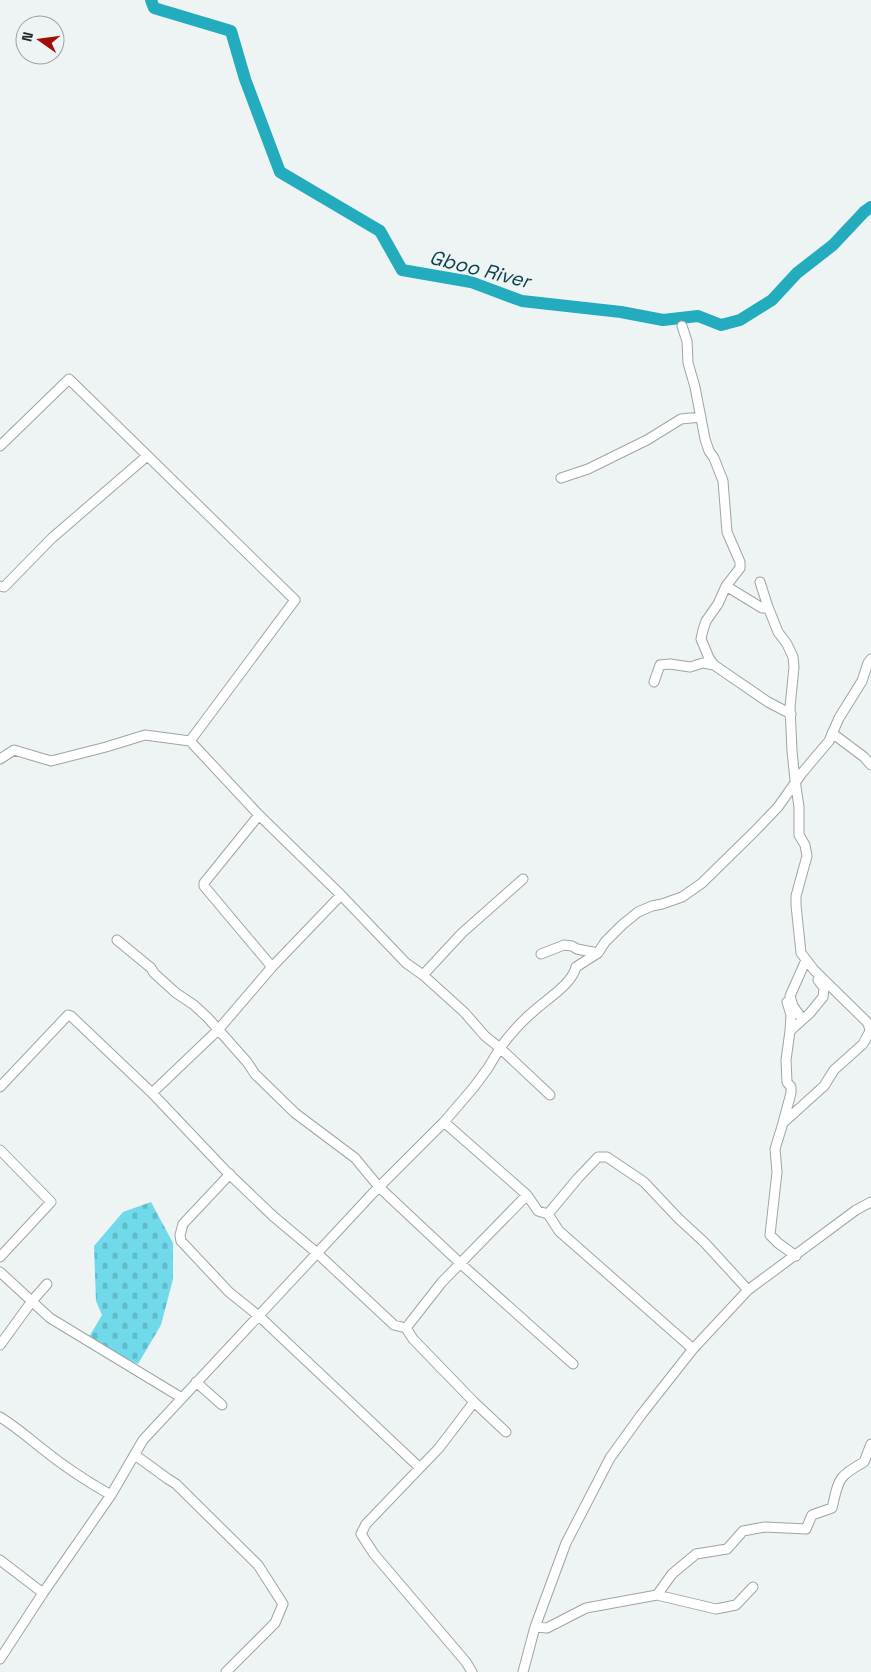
<svg xmlns="http://www.w3.org/2000/svg" width="871" height="1672" font-family="'Space Grotesk',sans-serif">
	<style>
		.cemetery { fill: url(#cemetery-stones) }
		.lines { fill: none; stroke-linecap: round; stroke-linejoin: round }
		.river { stroke: #23acbe; stroke-width: 12 }
		.minor-casing { stroke: #9fa4a5; stroke-width: 11 }
		.minor { stroke: #fff; stroke-width: 9 }
		.labels { text-anchor: middle; dominant-baseline: central; stroke-width: 4; stroke-linejoin: round; paint-order: stroke }
		.water-label { font-size: 20px; font-style: italic; fill: #0b444c; stroke: #eef3f4 }
	</style>
	<defs>
		<pattern id="cemetery-stones" width="16" height="16" patternUnits="userSpaceOnUse" patternTransform="scale(1.25)"><rect width="16" height="16" fill="#70daeb"/><path d="M2 7V4a2 2 0 0 1 4 0v3zM10 15v-3a2 2 0 0 1 4 0v3z" fill="#61bbc9"/></pattern>
	</defs>
	<rect width="100%" height="100%" fill="#eef3f4"/>
	<!-- cemetery -->
	<path class="cemetery" d="M 151,1202 L 173,1243 L 173,1279 L 161,1325 L 138,1364 L 117,1355 L 89,1337 L 102,1315 L 96,1301 L 94,1246 L 123,1212 Z"/>
	<g class="lines">
		<!-- river -->
		<path class="river" d="M 151,0 L 154,8 L 231,31 L 245,79 L 280,172 L 380,231 L 402,270 L 471,282 L 522,301 L 621,312 L 663,320 L 698,316 L 721,325 L 740,320 L 772,300 L 797,273 L 833,245 L 864,212 L 871,207"/>
		<defs>
			<path id="minor" d="M 682,326 L 687,341 L 688,363 L 695,387 L 705,439 L 709,451 L 714,458 L 723,481 L 727,532 L 740,562 L 740,568 L 726,586 L 718,604 L 706,621 L 703,630 L 701,639 L 709,658 L 714,665
				M 0,446 L 69,379 L 295,600 L 190,741 L 259,815 L 204,883 L 204,886 L 272,967
				M 561,478 L 588,469 L 647,440 L 681,419 L 701,417
				M 760,582 L 768,607
				M 0,586 L 4,587 L 52,538 L 147,456
				M 726,586 L 762,608 L 768,607 L 778,632 L 787,644 L 793,657 L 794,667 L 790,707 L 792,751 L 795,780 L 799,807 L 799,835 L 805,845 L 807,856 L 796,896 L 796,905 L 801,953 L 814,970 L 868,1023 L 870,1031 L 863,1044 L 834,1070 L 824,1086 L 783,1123 L 775,1149 L 777,1172 L 770,1235 L 778,1243 L 796,1256
				M 654,682 L 660,665 L 670,664 L 690,667 L 703,663 L 714,665 L 768,702 L 791,714
				M 832,733 L 864,757 L 871,765
				M 0,759 L 14,750 L 51,761 L 106,747 L 145,735 L 190,741
				M 259,815 L 341,895 L 406,963 L 423,975 L 462,933 L 523,879
				M 117,940 L 151,968 L 154,973 L 176,993 L 194,1005 L 208,1018 L 247,1062 L 255,1074 L 295,1113 L 355,1158 L 379,1187 L 460,1263 L 573,1364
				M 541,954 L 564,945 L 572,946 L 577,949 L 598,953
				M 787,1002 L 791,1015 L 790,1031
				M 802,1019 L 793,1006 L 790,996 L 806,960
				M 0,1087 L 68,1015 L 71,1016 L 152,1093 L 226,1171 L 273,1216 L 317,1253 L 394,1325 L 406,1328
				M 152,1093 L 218,1030 L 272,967 L 341,895
				M 550,1095 L 500,1048 C 510,1034 522,1021 535,1010 C 547,999 572,984 576,967 L 598,953 L 605,942 L 622,925 L 638,912 L 652,906 L 662,904 L 682,897 L 702,883 L 755,831 L 778,807 L 802,773 L 829,741 L 839,718 L 862,681 L 868,663 L 871,659
				M 444,1122 L 527,1195
				M 783,1123 L 791,1093 L 791,1087 L 787,1082 L 786,1060 L 790,1031 L 810,1013 L 823,997 L 824,988 L 818,980
				M 0,1150 L 51,1202 L 0,1257
				M 230,1174 L 183,1224 L 180,1235 L 181,1241 L 229,1292 L 260,1317 L 420,1468
				M 548,1214 L 559,1231 L 693,1349
				M 0,1272 L 50,1318 L 182,1398
				M 0,1345 L 32,1301 L 47,1284
				M 196,1382 L 222,1405
				M 474,1402 L 506,1432
				M 0,1417 C 16,1427 26,1436 40,1447 C 62,1465 86,1481 111,1495
				M 135,1455 L 168,1479 L 176,1484 L 258,1565 L 283,1604 L 275,1623 L 226,1672
				M 0,1560 L 43,1593
				M 657,1595 L 672,1574 L 696,1554 L 727,1549 L 743,1531 L 765,1527 L 806,1529 L 812,1515 L 832,1508 C 839,1479 837,1477 864,1462 L 871,1444
				M 535,1627 L 547,1628 L 586,1608 L 657,1595 L 716,1609 L 736,1605 L 753,1587
				M 0,1659 L 43,1593 L 111,1495 L 143,1440 L 373,1193 L 444,1122 L 474,1087 L 488,1068 L 500,1048 L 485,1036 L 464,1012 L 423,975
				M 472,1672 L 466,1662 L 374,1554 L 361,1534 L 366,1524 L 439,1448 L 474,1402 L 413,1339 L 406,1328 L 442,1282 L 527,1195 L 538,1211 L 548,1214 L 578,1178 L 598,1157 L 607,1157 L 644,1182 L 678,1218 L 705,1243 L 748,1290
				M 523,1672 L 535,1627 L 566,1543 L 610,1458 L 641,1415 L 693,1349 L 748,1290 L 856,1210 L 871,1202"/>
		</defs>
		<!-- minor casing -->
		<use href="#minor" class="minor-casing"/>
		<!-- minor -->
		<use href="#minor" class="minor"/>
	</g>
	<g class="labels">
		<!-- water labels -->
		<g class="water-label">
			<text transform="translate(480 269) rotate(14)">Gboo River</text>
		</g>
	</g>
	<!-- north arrow -->
	<g transform="translate(40 40) rotate(284)"><circle r="24" fill="#eef3f4" stroke="#9da1a1"/>
	<path d="M0-4L9 19L0 12L-9 19Z" fill="#a30c08"/>
	<text y="-8" font-size="14" font-weight="bold" text-anchor="middle" fill="#232525">N</text>
	</g>
</svg>
